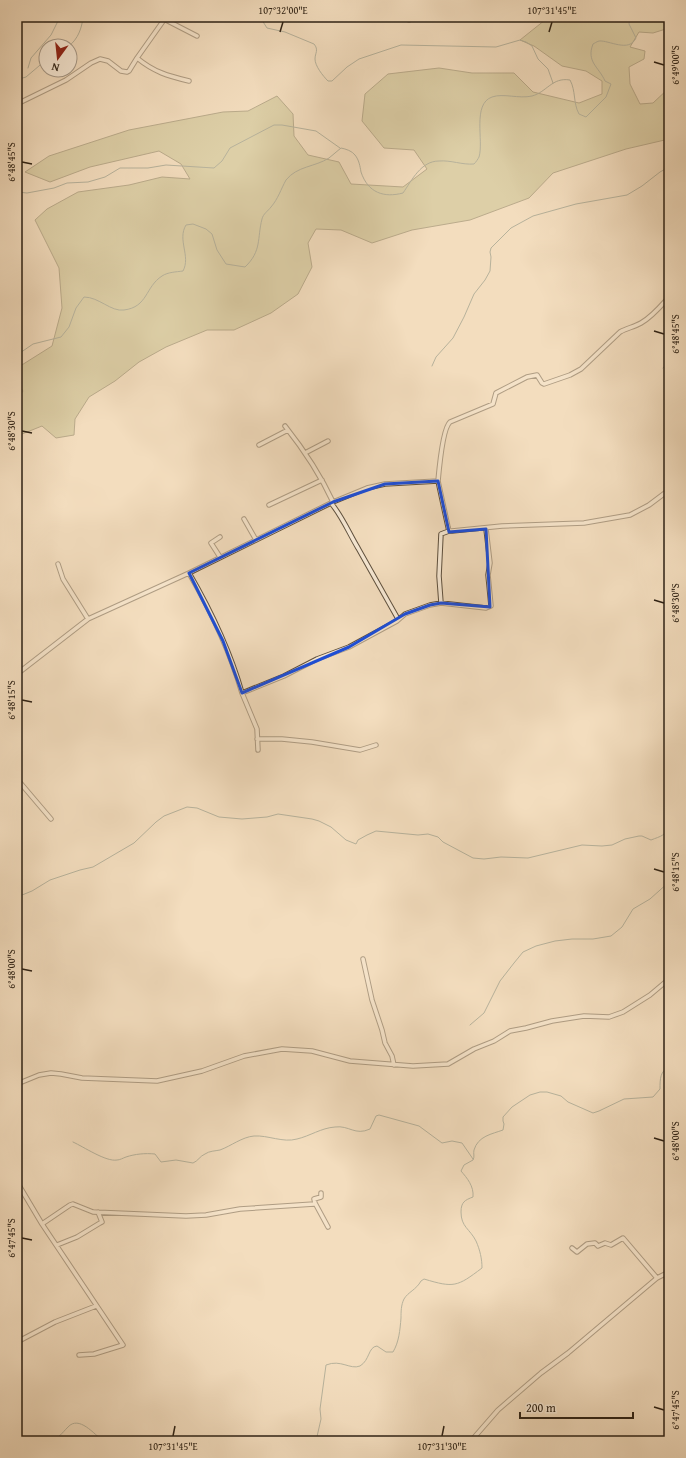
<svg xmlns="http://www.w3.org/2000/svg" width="686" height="1458" font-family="'Gentium Book Plus',serif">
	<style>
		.green { fill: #c3bf8c; stroke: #787050 }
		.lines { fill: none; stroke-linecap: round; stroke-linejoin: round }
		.stream { stroke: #6f7e72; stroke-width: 1 }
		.street-casing { stroke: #5e503e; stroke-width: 5.5 }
		.street { stroke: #f7e9d5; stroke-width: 3.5 }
		.marked { fill: none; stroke: #1d4ed8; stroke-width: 3; stroke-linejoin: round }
		.ticks { fill: none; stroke: #2d2114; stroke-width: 1.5 }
		.neatline { fill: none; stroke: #2d2114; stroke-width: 1.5 }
		.ticks-label { font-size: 10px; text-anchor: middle; fill: #2d2114 }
	</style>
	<rect width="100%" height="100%" fill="#f3ddbe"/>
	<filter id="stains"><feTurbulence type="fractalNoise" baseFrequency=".005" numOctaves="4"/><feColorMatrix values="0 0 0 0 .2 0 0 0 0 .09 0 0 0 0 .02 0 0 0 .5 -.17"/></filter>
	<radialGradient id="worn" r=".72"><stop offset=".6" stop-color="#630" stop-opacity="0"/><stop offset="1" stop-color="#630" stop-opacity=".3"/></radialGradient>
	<!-- green -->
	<path class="green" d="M 555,17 L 669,17 L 669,28 L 653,33 L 639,32 L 630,47 L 645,51 L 644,59 L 629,67 L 630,84 L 640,104 L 653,103 L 669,88 L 669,139 L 626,149 L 553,173 L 529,198 L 470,220 L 412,230 L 372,243 L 341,230 L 316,229 L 308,243 L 312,267 L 298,294 L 271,313 L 234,330 L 207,330 L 166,347 L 139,362 L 115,381 L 89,397 L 75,419 L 74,435 L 56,438 L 42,426 L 17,436 L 17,400 L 23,391 L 17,382 L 17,368 L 52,346 L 62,308 L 59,268 L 35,220 L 47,209 L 78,192 L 129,185 L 162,177 L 190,179 L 181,164 L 159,151 L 90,167 L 50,182 L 25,172 L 49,156 L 129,130 L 223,112 L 248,111 L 277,96 L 293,114 L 294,136 L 308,155 L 339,162 L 351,184 L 403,187 L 427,169 L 414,150 L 384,148 L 362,121 L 365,94 L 388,74 L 439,68 L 472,73 L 514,73 L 533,92 L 579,103 L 602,94 L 602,81 L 586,71 L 562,66 L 534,46 L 520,40 L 545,20 Z"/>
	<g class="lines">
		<!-- stream -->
		<path class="stream" d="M 260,17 L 267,28 L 285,32 L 314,44 C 319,50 315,53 315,59 C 315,66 323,76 328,81 L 332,81 L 347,67 L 359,59 L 401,45 L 496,47 L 520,40 L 526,42 L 532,46 L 538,59 L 548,69 L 553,83
			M 17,31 C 21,43 24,48 17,59
			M 69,46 C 78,39 82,28 83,17
			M 28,68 L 31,58 L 51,35 L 60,17
			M 17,78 L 19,79 L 26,77 L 46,60
			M 17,192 L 27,193 L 54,188 L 67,183 L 88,182 L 105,177 L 120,168 L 148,168 L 166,165 L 214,168 L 222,161 L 230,148 L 274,125 L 282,125 L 316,131 L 340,148
			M 17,355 L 33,344 L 61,337 L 69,327 L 76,308 L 84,297 C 99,297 111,312 124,310 C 148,307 145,287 162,276 C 168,272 176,272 183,271 C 191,256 177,240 186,225 L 193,224 L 206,229 L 212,234 L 217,250 L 226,264 L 245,267 C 262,251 257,238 262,219 C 263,214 268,211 271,207 C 278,199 281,189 286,180 C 297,166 315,167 329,158 C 333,155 337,151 341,148 C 346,149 352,151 355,155 C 359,160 360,166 361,172 C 368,193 384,198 403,193 C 412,180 421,161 439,161 C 451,160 462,165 474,164 C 476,162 478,159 479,157 C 484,141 472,104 492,97 C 503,93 519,99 532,96 C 547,92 552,77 570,80 C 576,91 573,103 579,114 L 586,117 L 606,97 L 611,84 L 605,81 C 599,67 586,62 593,44 C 595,43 596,42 599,41 C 609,40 629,53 636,38 L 629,24 L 630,17
			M 432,366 L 436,357 L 453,338 L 464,317 L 474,294 L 485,280 L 490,271 L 491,257 L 490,252 L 491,248 L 511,228 L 533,216 L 576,204 L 627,195 L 642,186 L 660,172 L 669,167
			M 663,368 L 669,361
			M 17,897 L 32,891 L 50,880 L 80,870 L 93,867 L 134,843 L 156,822 L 164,816 L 187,807 L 197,808 L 219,817 L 242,819 L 267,817 L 278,814 L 312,819 L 319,821 L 331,827 L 346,840 L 356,844 L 358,840 L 367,835 L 376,831 L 418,835 L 428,834 L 438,837 L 443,842 L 473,858 L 484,859 L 501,857 L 528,858 L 582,845 L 602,846 L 612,845 L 625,839 L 639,836 L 642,836 L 651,840 C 661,836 666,836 669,825
			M 470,1025 L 484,1013 L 500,981 L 514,963 L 523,952 L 536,946 L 555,941 L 572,939 L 593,939 L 611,936 L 622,927 L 633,909 L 650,899 L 669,882
			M 73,1142 C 84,1147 106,1162 117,1160 C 120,1160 123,1158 126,1157 C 135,1154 145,1153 155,1154 L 161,1162 L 176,1160 L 193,1163 C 198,1161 200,1156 205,1154 C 209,1151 215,1151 220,1150 C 231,1146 242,1137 254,1136 C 268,1135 283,1143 297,1139 C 310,1136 321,1128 335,1127 C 349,1125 355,1136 370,1129 L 376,1116 L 379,1115 L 419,1126 L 442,1143 L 452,1141 L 462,1143 L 473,1159
			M 51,1441 C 59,1438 62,1433 68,1427 C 79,1415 94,1434 103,1441
			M 316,1441 L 321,1419 L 320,1409 L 326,1365 C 341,1359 350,1370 360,1366 C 370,1360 368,1347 377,1346 L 386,1352 L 393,1352 C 399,1342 400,1330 401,1318 C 401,1312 401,1305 404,1299 C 408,1292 416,1290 421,1281 L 424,1279 C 454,1288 457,1287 482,1268 C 482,1259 480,1250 476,1241 C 470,1229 461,1227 461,1212 C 461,1202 465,1200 473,1197 C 474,1186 467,1178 461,1171 L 464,1165 L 473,1160 C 475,1156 473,1154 474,1150 C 478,1136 492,1134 503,1130 L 504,1124 L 503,1121 L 503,1117 L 512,1107 L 530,1095 L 540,1092 L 547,1092 L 561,1096 L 568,1102 L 593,1113 L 599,1111 L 624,1099 L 653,1097 L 660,1089 C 660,1079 660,1071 669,1067"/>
		<defs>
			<path id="street" d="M 407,17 L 409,20 L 418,17
				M 164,19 L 197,36
				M 137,58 C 154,72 168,76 189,81
				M 17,104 L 66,80 L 91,63 L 100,59 L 108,61 L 121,71 L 127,72 L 129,71 L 137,58 L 166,17
				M 285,426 C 304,450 320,474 333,502
				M 259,445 L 288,430
				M 305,453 L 328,441
				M 438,481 C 439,470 443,428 450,422 L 493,404 L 496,393 L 527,377 L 537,375 L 542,383 L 544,384 L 570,375 L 581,369 L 620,332 C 627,328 634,327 641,323 C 652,317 661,306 669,297
				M 331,503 C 342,516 349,533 358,548 L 398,619
				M 269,505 L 322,480
				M 244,519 L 256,540
				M 220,557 L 211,543 L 220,537
				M 58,564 L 63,579 L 88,619
				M 189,573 C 211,611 230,651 242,693
				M 441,603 L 439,576 L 441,534 L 449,531
				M 17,674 L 88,619 L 189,573 L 333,502 L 367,488 L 385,484 L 438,481 L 448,527 L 449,531 L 452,531 L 502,526 L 584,523 L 630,515 L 649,505 L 669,490
				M 257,739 L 282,739 L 312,742 L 360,750 L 376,745
				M 258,750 L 257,729 L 242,693 L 284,676 L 317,659 L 349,647 L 397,621 L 405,614 L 430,605 L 441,603 L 486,608 L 491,606 L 488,575 L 490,563 L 486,529
				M 17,779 L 51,819
				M 363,959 L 372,1000 L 382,1030 L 385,1043 L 392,1056 L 394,1065
				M 17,1084 L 39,1075 L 51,1073 L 61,1074 L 82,1078 L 157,1081 L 202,1071 L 244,1056 L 282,1049 L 312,1051 L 350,1061 L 413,1066 L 448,1064 L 474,1049 L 494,1041 L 510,1031 L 526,1028 L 552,1021 L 584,1016 L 609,1017 L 623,1012 L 650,995 L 669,979
				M 17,1182 L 42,1224 L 123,1345 L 94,1354 L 79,1355
				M 315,1203 L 328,1227
				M 42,1224 L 70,1205 L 73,1204 L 93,1212 L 186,1216 L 206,1215 L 240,1209 L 314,1204 L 315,1203 L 314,1199 L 321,1197 L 321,1193
				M 57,1245 L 77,1237 L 100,1223 L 102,1222 L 98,1212
				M 572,1248 L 577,1252 L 587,1244 L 595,1243 L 598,1246 L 605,1243 L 611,1245 L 623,1238 L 657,1278
				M 17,1342 L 55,1322 L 96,1306
				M 471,1441 L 498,1410 L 541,1373 L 568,1353 L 657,1278 L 669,1272"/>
		</defs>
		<!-- street casing -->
		<use href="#street" class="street-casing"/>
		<!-- street -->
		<use href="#street" class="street"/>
	</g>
	<!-- marked area -->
	<path d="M0 0H686V1458H0ZM 438,481 L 449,532 L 486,529 L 490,607 L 441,603 L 430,605 L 405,614 L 349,647 L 242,693 L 223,641 L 189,573 L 333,502 L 385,484 Z" fill="#f3ddbe" fill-opacity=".55" fill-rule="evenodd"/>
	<path class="marked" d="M 438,481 L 449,532 L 486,529 L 490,607 L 441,603 L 430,605 L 405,614 L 349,647 L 242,693 L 223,641 L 189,573 L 333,502 L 385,484 Z"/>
	<!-- ticks -->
	<path class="ticks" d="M 280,32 L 283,22M 549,32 L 552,22M 654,62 L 664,65M 22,162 L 32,164M 654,331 L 664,334M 22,431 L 32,433M 654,600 L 664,603M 22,700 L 32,702M 654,869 L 664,872M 22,969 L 32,971M 654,1138 L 664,1141M 22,1238 L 32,1240M 654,1407 L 664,1410M 173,1436 L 175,1426M 442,1436 L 444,1426"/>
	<!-- margin -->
	<rect width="686" height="1458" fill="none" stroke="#f3ddbe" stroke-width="44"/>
	<!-- north arrow -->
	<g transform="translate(58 58) rotate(195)"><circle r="19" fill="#f7e9d5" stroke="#a69988"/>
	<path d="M0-3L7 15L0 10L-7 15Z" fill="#8f2418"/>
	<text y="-6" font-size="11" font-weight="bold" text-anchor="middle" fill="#2d2114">N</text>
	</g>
	<!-- scale -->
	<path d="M520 1412v6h113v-6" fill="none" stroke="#2d2114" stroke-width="2"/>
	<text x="526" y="1412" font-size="12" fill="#2d2114" stroke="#f7e9d5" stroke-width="3" paint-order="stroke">200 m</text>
	<rect x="22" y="22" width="642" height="1414" class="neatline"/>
	<g class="ticks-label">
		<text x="283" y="14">107°32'00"E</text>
		<text x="552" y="14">107°31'45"E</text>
		<text transform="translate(675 65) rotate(-90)" y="4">6°49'00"S</text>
		<text transform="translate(11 162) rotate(-90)" y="4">6°48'45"S</text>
		<text transform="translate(675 334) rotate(-90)" y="4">6°48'45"S</text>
		<text transform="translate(11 431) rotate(-90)" y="4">6°48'30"S</text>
		<text transform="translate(675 603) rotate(-90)" y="4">6°48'30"S</text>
		<text transform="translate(11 700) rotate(-90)" y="4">6°48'15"S</text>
		<text transform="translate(675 872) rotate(-90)" y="4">6°48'15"S</text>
		<text transform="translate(11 969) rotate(-90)" y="4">6°48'00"S</text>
		<text transform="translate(675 1141) rotate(-90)" y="4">6°48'00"S</text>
		<text transform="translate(11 1238) rotate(-90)" y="4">6°47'45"S</text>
		<text transform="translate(675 1410) rotate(-90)" y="4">6°47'45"S</text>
		<text x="173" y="1450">107°31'45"E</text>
		<text x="442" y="1450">107°31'30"E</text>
	</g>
	<rect width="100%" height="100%" filter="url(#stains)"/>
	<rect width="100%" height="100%" fill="url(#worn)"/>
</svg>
